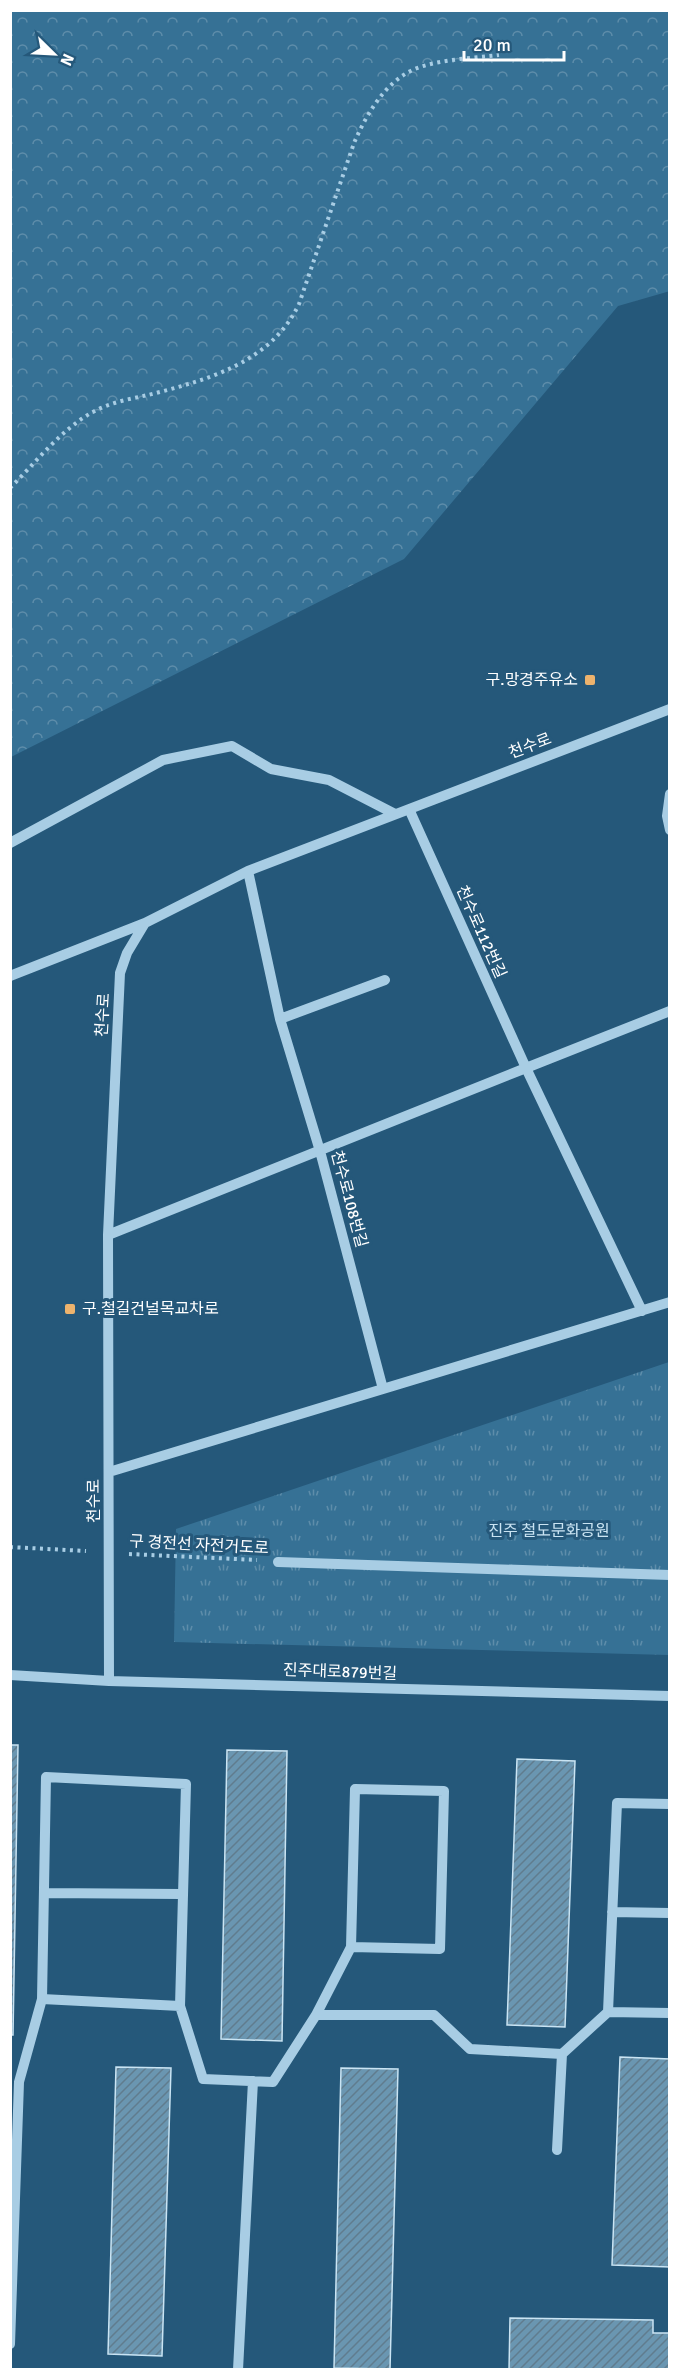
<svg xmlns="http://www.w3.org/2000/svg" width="680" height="2380" font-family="Signika,'Noto Sans KR',sans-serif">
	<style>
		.forest { fill: url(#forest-crowns) }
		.park { fill: url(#park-tufts) }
		.building { fill: url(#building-hatch); stroke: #cae4f3; stroke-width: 1.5 }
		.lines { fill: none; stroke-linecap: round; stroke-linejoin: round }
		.path { stroke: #a8cde4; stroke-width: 4; stroke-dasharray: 3 4.5; stroke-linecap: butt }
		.minor { stroke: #a8cde4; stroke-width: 10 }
		.poi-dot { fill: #edb36d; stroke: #25587a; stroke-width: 2 }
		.labels { text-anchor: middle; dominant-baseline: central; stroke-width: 6; stroke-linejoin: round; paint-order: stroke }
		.poi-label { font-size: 16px; fill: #fff; stroke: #25587a; text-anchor: end }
		.street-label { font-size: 16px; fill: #fff; stroke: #25587a }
		.park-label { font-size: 16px; fill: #cae4f3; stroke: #25587a }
	</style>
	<defs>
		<pattern id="forest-crowns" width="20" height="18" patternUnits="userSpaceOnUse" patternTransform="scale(1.5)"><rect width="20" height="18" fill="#367195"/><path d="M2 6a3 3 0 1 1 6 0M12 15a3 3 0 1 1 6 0" fill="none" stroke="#5e8daa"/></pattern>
		<pattern id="park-tufts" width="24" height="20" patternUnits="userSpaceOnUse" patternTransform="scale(1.5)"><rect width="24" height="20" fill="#367195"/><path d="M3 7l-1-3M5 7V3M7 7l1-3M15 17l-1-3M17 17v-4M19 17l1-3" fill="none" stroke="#5e8daa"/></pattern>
		<pattern id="building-hatch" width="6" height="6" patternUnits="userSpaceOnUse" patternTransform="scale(1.5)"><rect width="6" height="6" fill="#6a96b1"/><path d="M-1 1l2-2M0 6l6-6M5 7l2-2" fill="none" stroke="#607c8e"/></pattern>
	</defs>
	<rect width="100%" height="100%" fill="#25587a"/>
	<!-- forest -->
	<path class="forest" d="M 11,10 L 669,11 L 670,291 L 618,306 L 404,559 L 11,757 Z"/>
	<!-- park -->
	<path class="park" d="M 669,1362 L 669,1655 L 174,1642 L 176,1529 Z"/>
	<!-- building -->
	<path class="building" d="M 10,1745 L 18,1745 L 13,2035 L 10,2035 Z
		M 227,1750 L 287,1751 L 282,2041 L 221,2039 Z
		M 517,1759 L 575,1761 L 565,2027 L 507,2025 Z
		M 620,2057 L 670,2059 L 670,2267 L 612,2265 Z
		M 116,2067 L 171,2068 L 162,2356 L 108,2354 Z
		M 341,2068 L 398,2069 L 390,2369 L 334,2368 Z
		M 510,2318 L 653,2320 L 653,2333 L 670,2333 L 670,2369 L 509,2370 Z"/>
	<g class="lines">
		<!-- path -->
		<path class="path" d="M 10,488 C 35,463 60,431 91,413 C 108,403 129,399 148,395 C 207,380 271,363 299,304 L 354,143 C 367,113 387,78 420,67 C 445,59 473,58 499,55
			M 10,1547 L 86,1551
			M 129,1554 L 257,1560"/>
		<!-- minor -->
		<path class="minor" d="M 670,794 L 667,816 L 670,830
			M 10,843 L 163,760 L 232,746 L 271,769 L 329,780 L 395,814
			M 248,871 L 280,1019 L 320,1151 L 383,1389
			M 10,976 L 145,923
			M 280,1019 L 385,980
			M 108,1235 L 526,1068 L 409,809
			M 642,1311 L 526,1068 L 670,1011
			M 109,1472 L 670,1302
			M 278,1562 L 670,1575
			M 10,1675 L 109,1681 L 670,1696
			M 109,1681 L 108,1235 L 120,973 L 127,953 L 145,923 L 248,871 L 670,709
			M 355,1789 L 444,1791 L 440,1949 L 351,1947 Z
			M 670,1804 L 617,1803 L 608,2012 L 670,2013
			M 44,1893 L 181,1894
			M 612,1912 L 670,1913
			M 42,1999 L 180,2006
			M 316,2015 L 351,1947
			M 557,2150 L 562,2054
			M 10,2344 L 19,2082 L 42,1999 L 46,1777 L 186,1784 L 180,2006 L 203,2079 L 273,2082 L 316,2015 L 434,2015 L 470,2049 L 562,2054 L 608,2012
			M 238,2370 L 253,2081"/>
	</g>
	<!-- markers -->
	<g class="poi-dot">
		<rect x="584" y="674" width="12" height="12" rx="3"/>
		<rect x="64" y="1303" width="12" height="12" rx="3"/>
	</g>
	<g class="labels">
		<!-- poi labels -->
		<g class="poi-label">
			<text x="578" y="680">구.망경주유소</text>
			<text x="82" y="1309" text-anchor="start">구.철길건널목교차로</text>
		</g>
		<!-- street labels -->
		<g class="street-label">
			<text transform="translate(530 746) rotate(-21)">천수로</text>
			<text transform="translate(481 932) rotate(66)">천수로112번길</text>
			<text transform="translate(103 1015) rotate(-87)">천수로</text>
			<text transform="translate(349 1199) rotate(75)">천수로108번길</text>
			<text transform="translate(94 1501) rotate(-90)">천수로</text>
			<text transform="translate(199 1545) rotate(3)">구 경전선 자전거도로</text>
			<text transform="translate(340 1672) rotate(2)">진주대로879번길</text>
		</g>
		<!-- park labels -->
		<g class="park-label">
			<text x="549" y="1531">진주 철도문화공원</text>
		</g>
	</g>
	<!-- border -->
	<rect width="680" height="2380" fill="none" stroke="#ffffff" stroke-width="24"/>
	<!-- north arrow -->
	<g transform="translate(54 54) rotate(114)" stroke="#25587a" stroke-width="4.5" paint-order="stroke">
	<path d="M0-4.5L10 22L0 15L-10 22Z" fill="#ffffff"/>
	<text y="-9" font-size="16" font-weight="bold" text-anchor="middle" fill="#ffffff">N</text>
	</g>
	<!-- scale -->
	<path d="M464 51v9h100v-9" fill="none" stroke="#ffffff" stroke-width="3"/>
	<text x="473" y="51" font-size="18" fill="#ffffff" stroke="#25587a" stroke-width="4.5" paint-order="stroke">20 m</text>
</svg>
